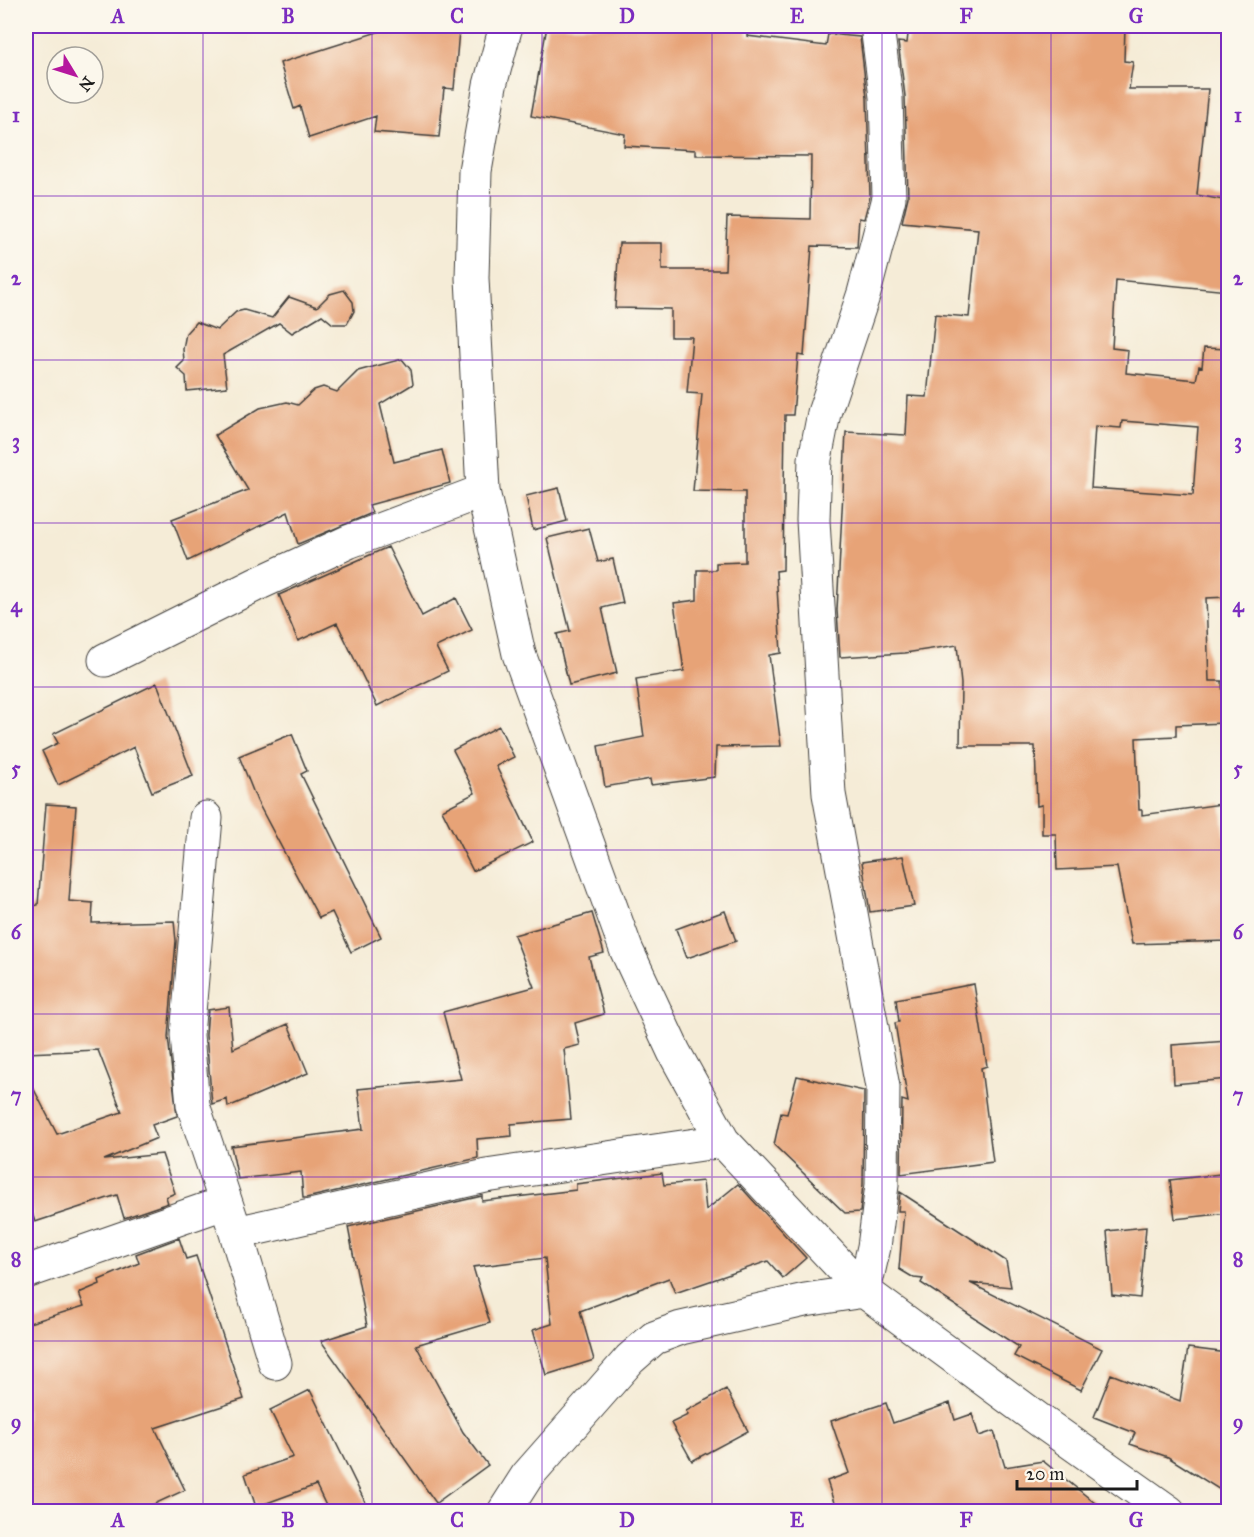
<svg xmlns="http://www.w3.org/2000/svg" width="1254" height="1537" font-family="'IM FELL Great Primer',serif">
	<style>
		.building { fill: #e7a377; fill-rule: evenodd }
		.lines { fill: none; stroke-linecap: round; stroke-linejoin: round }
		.street-casing { stroke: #3d3b38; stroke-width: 35 }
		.street { stroke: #fff; stroke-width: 33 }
		.grid { fill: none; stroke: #7b2cbf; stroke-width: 1.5; stroke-opacity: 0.55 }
		.neatline { fill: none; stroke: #7b2cbf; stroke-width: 2 }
		.grid-label { font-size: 20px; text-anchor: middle; font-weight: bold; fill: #7b2cbf }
	</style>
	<rect width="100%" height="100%" fill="#fbf7ec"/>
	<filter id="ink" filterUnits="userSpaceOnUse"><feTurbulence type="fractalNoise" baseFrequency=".0167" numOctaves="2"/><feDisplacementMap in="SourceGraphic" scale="12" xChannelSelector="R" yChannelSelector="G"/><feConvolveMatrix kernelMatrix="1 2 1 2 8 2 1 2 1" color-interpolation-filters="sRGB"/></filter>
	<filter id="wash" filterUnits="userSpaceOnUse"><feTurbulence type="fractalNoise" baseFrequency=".008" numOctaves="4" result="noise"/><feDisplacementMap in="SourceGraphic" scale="24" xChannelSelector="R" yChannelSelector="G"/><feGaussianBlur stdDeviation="1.35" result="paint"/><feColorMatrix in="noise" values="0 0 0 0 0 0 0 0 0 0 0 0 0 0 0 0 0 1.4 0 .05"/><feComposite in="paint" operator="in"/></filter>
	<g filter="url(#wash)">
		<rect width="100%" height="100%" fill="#f5ecd7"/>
		<g id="blocks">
			<!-- building -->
			<path class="building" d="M 384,26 L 459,30 L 454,89 L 444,88 L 439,137 L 374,132 L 376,116 L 309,138 L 300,106 L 294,109 L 280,63 L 384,30 Z
				M 547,26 L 747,26 L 747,36 L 826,46 L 828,34 L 860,37 L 867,98 L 870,196 L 864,219 L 859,218 L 857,247 L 812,246 L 804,356 L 798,355 L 793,415 L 785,415 L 783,570 L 776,571 L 781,653 L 769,655 L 781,746 L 716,747 L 715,777 L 651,785 L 650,779 L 605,787 L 598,746 L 644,737 L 636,679 L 684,671 L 674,603 L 697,600 L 697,570 L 716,570 L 716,563 L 745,562 L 745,492 L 693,491 L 702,394 L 687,393 L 692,337 L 671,337 L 671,309 L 615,308 L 619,243 L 662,243 L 662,270 L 725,270 L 727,217 L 810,219 L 811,156 L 696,155 L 696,150 L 624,146 L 625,134 L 531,116 Z
				M 909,26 L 1015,26 L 1069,32 L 1070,26 L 1125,26 L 1124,61 L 1133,62 L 1129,89 L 1208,89 L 1197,195 L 1228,201 L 1228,291 L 1116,280 L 1112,348 L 1128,350 L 1126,373 L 1196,380 L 1199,366 L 1202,367 L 1204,348 L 1228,349 L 1228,597 L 1206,598 L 1209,681 L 1222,681 L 1224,723 L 1176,725 L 1176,736 L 1136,738 L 1139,810 L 1142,810 L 1142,815 L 1221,804 L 1228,860 L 1226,860 L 1227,941 L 1132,944 L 1117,867 L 1057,870 L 1056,834 L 1042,834 L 1042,805 L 1037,806 L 1035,746 L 960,746 L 961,684 L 957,645 L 905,653 L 840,657 L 837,610 L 846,432 L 906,435 L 908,396 L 927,397 L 935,314 L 969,317 L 978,229 L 902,222 L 908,197 L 905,96 L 898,42 L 907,43 ZM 1122,421 L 1198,427 L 1193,495 L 1091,488 L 1095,426 L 1121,428 Z
				M 344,290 L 353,302 L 354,311 L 347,324 L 333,324 L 322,315 L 292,333 L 279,323 L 223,355 L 227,387 L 187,391 L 186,376 L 177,368 L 184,361 L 183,349 L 186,333 L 196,322 L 217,330 L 236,312 L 244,310 L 272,318 L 289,297 L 317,307 L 330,294 Z
				M 402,359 L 411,370 L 413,384 L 380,404 L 394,462 L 442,450 L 450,483 L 369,505 L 372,513 L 298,544 L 288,512 L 188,561 L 172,519 L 248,490 L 215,435 L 260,408 L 287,402 L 298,405 L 314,390 L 323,387 L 337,392 L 358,371 Z
				M 559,488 L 567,521 L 533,530 L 526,496 Z
				M 589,528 L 598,562 L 613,559 L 623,603 L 602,608 L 617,673 L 569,685 L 557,634 L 570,631 L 547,538 Z
				M 388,547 L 422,616 L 456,598 L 472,630 L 436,647 L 448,671 L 377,706 L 337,623 L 298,641 L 279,595 Z
				M 157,683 L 193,776 L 152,792 L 134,747 L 58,785 L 42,751 L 58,743 L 53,734 Z
				M 499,726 L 514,757 L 496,766 L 533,842 L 473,871 L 442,810 L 475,793 L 453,750 Z
				M 292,734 L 307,771 L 301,774 L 381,937 L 351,952 L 332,912 L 319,918 L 257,801 L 239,756 Z
				M 46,804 L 76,806 L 69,901 L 93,903 L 92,923 L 174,921 L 176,941 L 168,1037 L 177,1116 L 152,1125 L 157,1138 L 104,1160 L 162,1154 L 175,1193 L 166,1197 L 168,1203 L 124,1218 L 117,1195 L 35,1222 L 26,1194 L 26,1074 L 57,1134 L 122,1112 L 98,1050 L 26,1053 L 26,908 L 38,905 Z
				M 903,856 L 914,906 L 870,912 L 862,862 Z
				M 725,911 L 736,941 L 687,958 L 676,929 Z
				M 592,913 L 604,953 L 589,957 L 604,1014 L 575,1023 L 580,1045 L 564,1049 L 571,1119 L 511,1124 L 512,1136 L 477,1139 L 478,1158 L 306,1198 L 303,1198 L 301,1172 L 238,1179 L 231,1146 L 363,1129 L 358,1089 L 461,1079 L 443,1012 L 534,987 L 514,935 Z
				M 974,984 L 987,1066 L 981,1068 L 993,1162 L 901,1174 L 902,1100 L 908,1102 L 895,1023 L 899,1022 L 896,999 Z
				M 229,1007 L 233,1049 L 288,1024 L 308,1073 L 228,1107 L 227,1099 L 212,1104 L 206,1035 L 208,1010 Z
				M 1228,1041 L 1228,1079 L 1174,1084 L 1172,1045 Z
				M 797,1076 L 864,1091 L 863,1184 L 860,1212 L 845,1213 L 774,1145 L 781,1113 L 787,1114 Z
				M 662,1173 L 664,1185 L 703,1181 L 706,1210 L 738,1184 L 806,1258 L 783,1278 L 768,1261 L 675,1293 L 669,1278 L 580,1311 L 594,1360 L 546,1375 L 533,1330 L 552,1324 L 545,1258 L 473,1267 L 490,1323 L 416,1345 L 463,1432 L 488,1465 L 436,1503 L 321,1341 L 367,1326 L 348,1227 L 482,1196 L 482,1201 L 576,1190 L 576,1184 Z
				M 1228,1173 L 1228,1213 L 1175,1219 L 1170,1180 Z
				M 900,1192 L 1006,1261 L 1011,1287 L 970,1283 L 1102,1349 L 1081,1390 L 1014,1356 L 1019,1347 L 921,1283 L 923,1279 L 914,1278 L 899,1269 L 904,1211 L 898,1211 Z
				M 1146,1227 L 1140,1298 L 1112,1295 L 1107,1231 Z
				M 179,1238 L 186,1259 L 196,1256 L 244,1399 L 155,1428 L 185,1490 L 137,1512 L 26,1512 L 26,1324 L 84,1306 L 79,1293 L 100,1284 L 99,1280 L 139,1263 L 136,1254 Z
				M 1188,1348 L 1228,1353 L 1228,1495 L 1168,1457 L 1130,1444 L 1135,1433 L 1094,1417 L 1111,1374 L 1180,1401 Z
				M 726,1389 L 748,1431 L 692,1461 L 671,1423 L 688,1415 L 686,1411 Z
				M 310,1390 L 370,1512 L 329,1512 L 316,1485 L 256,1507 L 245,1474 L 293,1457 L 270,1410 Z
				M 886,1403 L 893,1423 L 950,1403 L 955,1420 L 972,1414 L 979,1436 L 994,1431 L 1005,1467 L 1043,1461 L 1106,1512 L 837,1512 L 827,1481 L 849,1473 L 831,1421 Z"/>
		</g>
	</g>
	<g filter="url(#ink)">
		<use href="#blocks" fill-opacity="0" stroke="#3d3b38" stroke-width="1.5"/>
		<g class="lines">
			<defs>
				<path id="street" d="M 506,26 L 490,85 L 475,171 L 472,278 L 483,491 L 519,654 L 626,949 L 674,1052 L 723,1141 L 864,1291 L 1042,1422 L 1169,1512
					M 105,660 L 255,585 L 348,542 L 483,491
					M 206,818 L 187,1035 L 193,1105 L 236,1233 L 275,1363
					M 236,1233 L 486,1176 L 723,1141
					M 26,1272 L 224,1203
					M 504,1512 L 527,1476 L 630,1359 L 654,1338 L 681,1328 L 805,1300 L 864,1291 L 874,1247 L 882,1185 L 883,1087 L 829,794 L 813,520 L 815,459 L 824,413 L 864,293 L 889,198 L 886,97 L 877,26"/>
			</defs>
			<!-- street casing -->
			<use href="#street" class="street-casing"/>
			<!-- street -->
			<use href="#street" class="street"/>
		</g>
	</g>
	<!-- grid -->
	<path class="grid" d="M 203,26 L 203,1512M 372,26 L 372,1512M 542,26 L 542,1512M 712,26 L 712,1512M 882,26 L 882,1512M 1051,26 L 1051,1512M 26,196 L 1228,196M 26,360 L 1228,360M 26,523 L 1228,523M 26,687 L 1228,687M 26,850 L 1228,850M 26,1014 L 1228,1014M 26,1177 L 1228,1177M 26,1341 L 1228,1341"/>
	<!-- margin -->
	<rect width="1254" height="1537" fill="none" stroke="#fbf7ec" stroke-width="66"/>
	<!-- north arrow -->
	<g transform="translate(75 75) rotate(128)"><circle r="28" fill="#fbf7ec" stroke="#a29f99" stroke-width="1.5"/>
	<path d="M0-4.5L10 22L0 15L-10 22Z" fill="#b5179e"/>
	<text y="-9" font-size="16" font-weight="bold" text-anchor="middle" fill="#1c1c1c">N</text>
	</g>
	<!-- scale -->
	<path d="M1017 1480v9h120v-9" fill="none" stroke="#1c1c1c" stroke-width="3"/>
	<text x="1026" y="1480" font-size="18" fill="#1c1c1c" stroke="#fbf7ec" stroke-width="4.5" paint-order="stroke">20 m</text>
	<rect x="33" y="33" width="1188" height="1471" class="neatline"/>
	<g class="grid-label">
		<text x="118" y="23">A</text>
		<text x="288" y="23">B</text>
		<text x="457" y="23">C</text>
		<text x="627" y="23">D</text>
		<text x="797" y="23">E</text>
		<text x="966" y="23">F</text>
		<text x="1136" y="23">G</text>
		<text x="16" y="122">1</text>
		<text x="1238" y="122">1</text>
		<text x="16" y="285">2</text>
		<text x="1238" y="285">2</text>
		<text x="16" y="448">3</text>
		<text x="1238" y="448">3</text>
		<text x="16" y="612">4</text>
		<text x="1238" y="612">4</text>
		<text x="16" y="775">5</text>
		<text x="1238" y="775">5</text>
		<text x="16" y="939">6</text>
		<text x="1238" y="939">6</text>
		<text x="16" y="1102">7</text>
		<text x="1238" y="1102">7</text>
		<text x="16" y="1266">8</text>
		<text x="1238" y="1266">8</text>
		<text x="16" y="1429">9</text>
		<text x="1238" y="1429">9</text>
		<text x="118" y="1527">A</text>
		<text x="288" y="1527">B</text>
		<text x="457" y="1527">C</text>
		<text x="627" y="1527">D</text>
		<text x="797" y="1527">E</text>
		<text x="966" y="1527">F</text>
		<text x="1136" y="1527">G</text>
	</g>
</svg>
